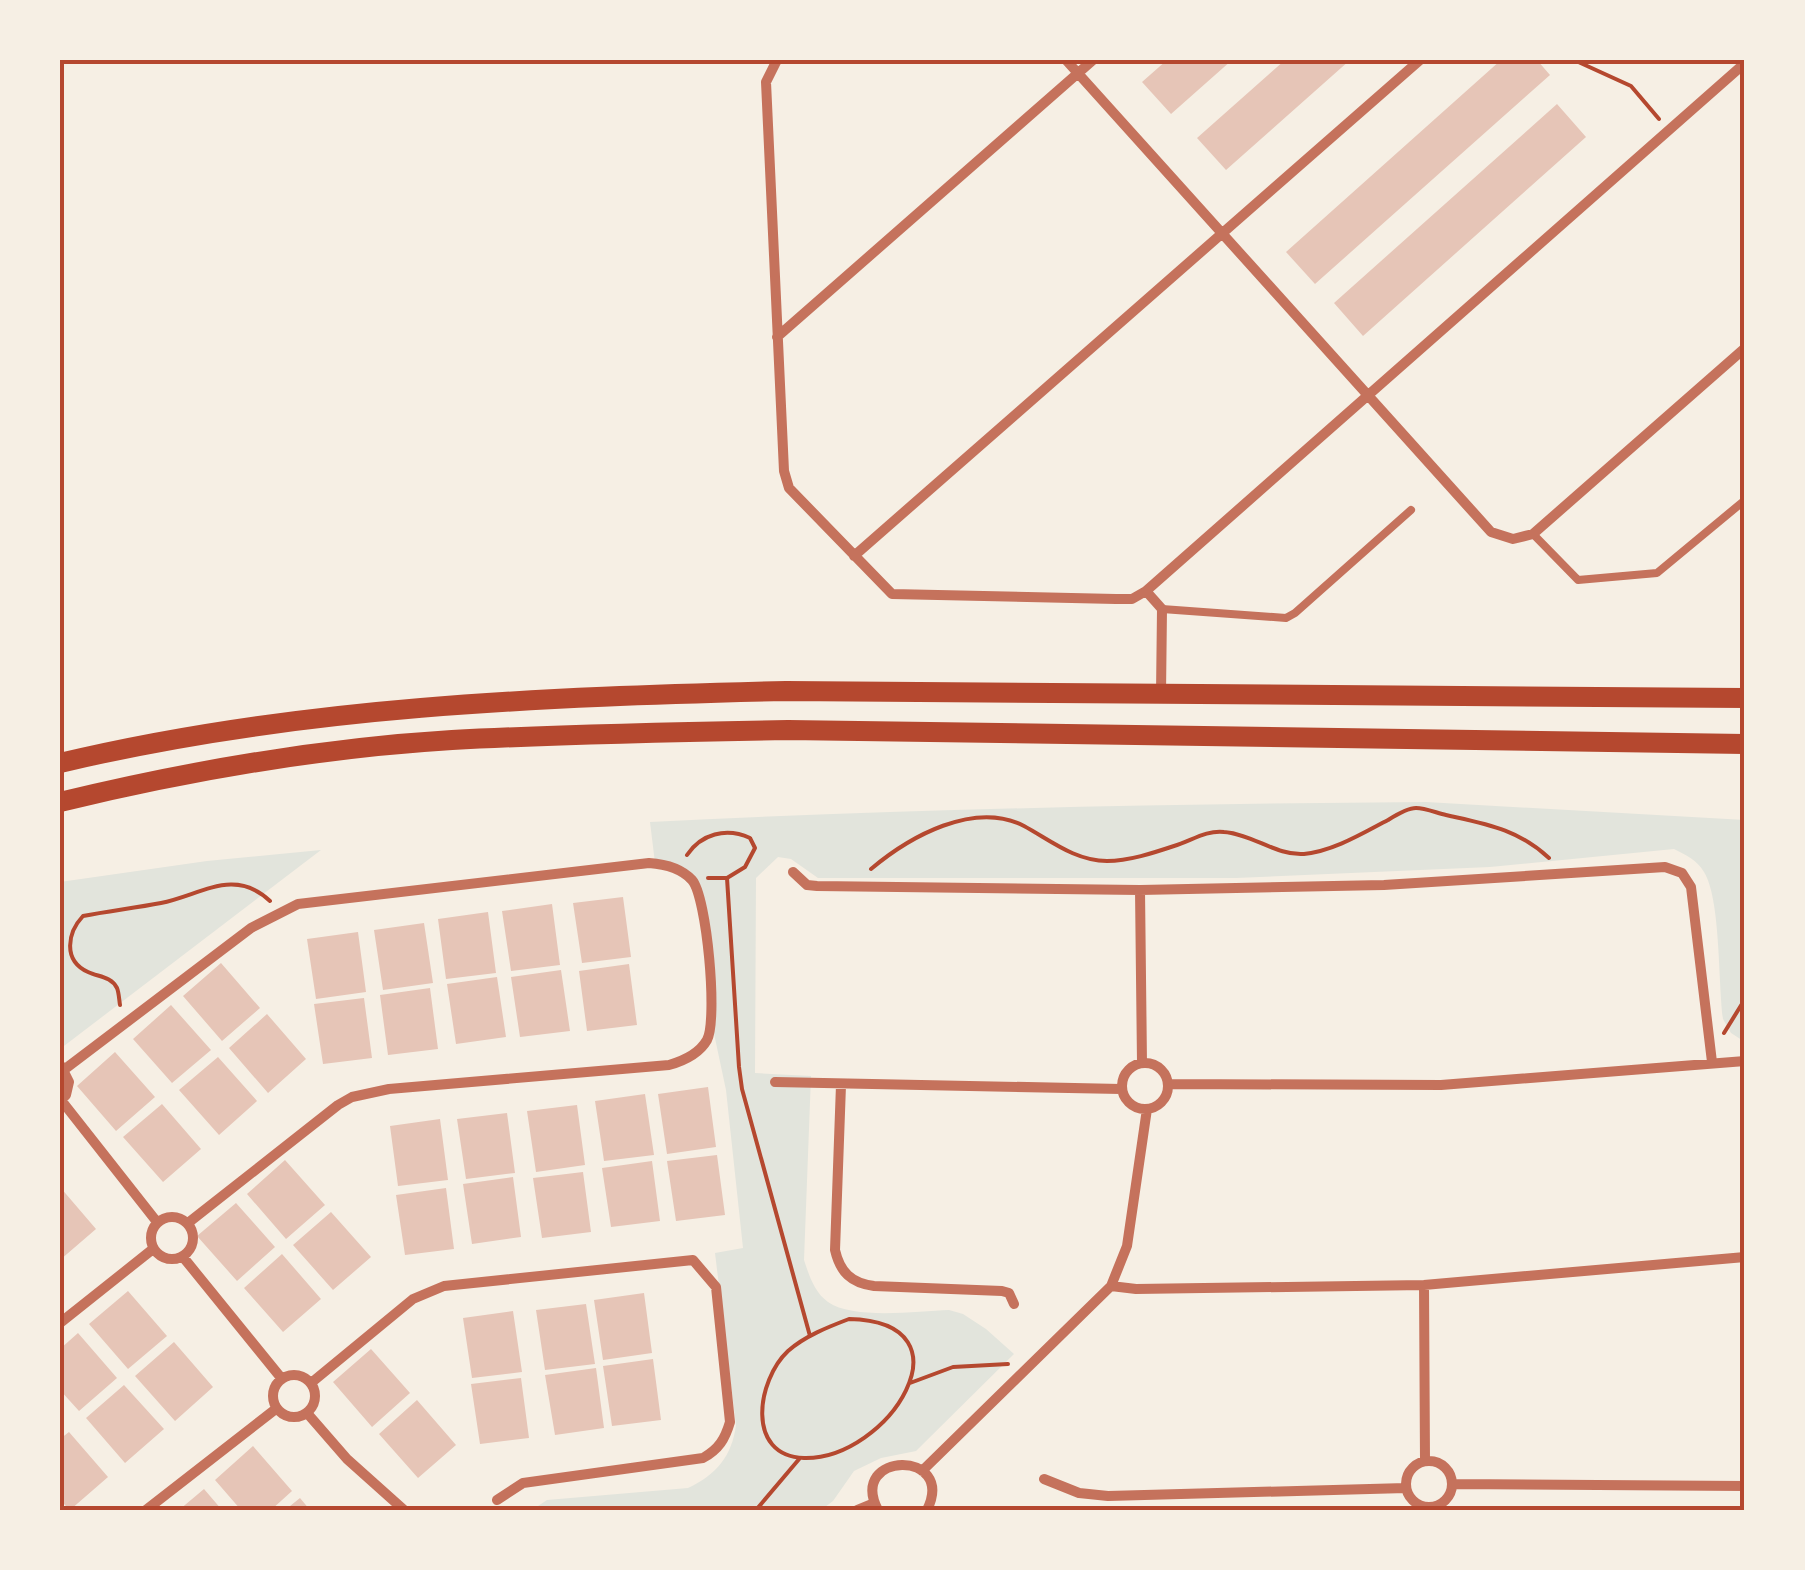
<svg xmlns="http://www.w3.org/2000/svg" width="1805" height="1570" font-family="'Public Sans',sans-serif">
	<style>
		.green { fill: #e2e4dc }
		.building { fill: #e6c5b7 }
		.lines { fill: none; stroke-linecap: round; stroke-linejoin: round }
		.path { stroke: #b5482f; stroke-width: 4 }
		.service { stroke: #c5725c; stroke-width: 8 }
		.minor { stroke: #c5725c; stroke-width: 10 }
		.secondary { stroke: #b5482f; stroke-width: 20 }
		.neatline { fill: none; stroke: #b5482f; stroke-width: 4 }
	</style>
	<rect width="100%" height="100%" fill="#f6efe4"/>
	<!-- green -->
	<path class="green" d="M 1426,802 L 1745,820 L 1745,1042 L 1731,1033 L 1723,1019 C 1718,982 1721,900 1704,872 C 1697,860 1686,855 1674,849 L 1490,867 L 1236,878 L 818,878 L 791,859 L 778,857 L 756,878 L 755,1073 L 811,1076 L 804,1260 C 809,1275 814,1292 828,1302 C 853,1320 918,1311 949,1310 L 963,1314 L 986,1329 L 1014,1354 L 916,1451 L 881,1458 L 854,1471 L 833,1501 L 821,1510 L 532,1510 L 547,1500 L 688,1488 C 716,1475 732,1456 736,1425 L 715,1253 L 743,1248 L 726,1090 L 709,1010 L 699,896 L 684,879 L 655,863 L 650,822 C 908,809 1167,804 1426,802 Z
		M 321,850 L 60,1049 L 60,882 L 207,861 Z"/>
	<!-- building -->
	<path class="building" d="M 1167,60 L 1232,60 L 1171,114 L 1142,82 Z
		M 1285,60 L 1350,60 L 1226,170 L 1197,138 Z
		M 1501,60 L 1537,60 L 1550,75 L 1315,284 L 1286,252 Z
		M 1557,104 L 1586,137 L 1363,336 L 1334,303 Z
		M 623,897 L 631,957 L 582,963 L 573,903 Z
		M 552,904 L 560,965 L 511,971 L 502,911 Z
		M 488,912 L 496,973 L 446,979 L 438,919 Z
		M 424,923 L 433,983 L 383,990 L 374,930 Z
		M 358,932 L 366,992 L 316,999 L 307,939 Z
		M 221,963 L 260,1008 L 222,1041 L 183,996 Z
		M 629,964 L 637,1025 L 587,1031 L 579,971 Z
		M 561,970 L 570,1031 L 520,1037 L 511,977 Z
		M 497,977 L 506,1037 L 456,1044 L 447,984 Z
		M 430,988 L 438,1049 L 388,1055 L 380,995 Z
		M 364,998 L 372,1058 L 323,1064 L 314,1004 Z
		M 171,1005 L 211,1050 L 172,1083 L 133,1039 Z
		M 267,1014 L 306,1059 L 268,1093 L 229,1048 Z
		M 115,1052 L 155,1097 L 116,1131 L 77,1086 Z
		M 218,1057 L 257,1101 L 219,1135 L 179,1090 Z
		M 708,1087 L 716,1147 L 667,1154 L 658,1094 Z
		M 645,1094 L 654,1155 L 604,1161 L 595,1101 Z
		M 162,1104 L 201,1149 L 163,1182 L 123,1137 Z
		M 577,1105 L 585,1165 L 536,1172 L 527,1111 Z
		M 507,1113 L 515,1173 L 466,1179 L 457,1119 Z
		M 440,1119 L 448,1180 L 398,1186 L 390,1126 Z
		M 717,1155 L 725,1215 L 676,1221 L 667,1161 Z
		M 285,1160 L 325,1205 L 286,1239 L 247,1194 Z
		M 652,1161 L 660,1221 L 611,1227 L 602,1168 Z
		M 583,1172 L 591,1232 L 542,1238 L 533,1178 Z
		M 513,1177 L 521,1237 L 472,1244 L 463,1184 Z
		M 60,1187 L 96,1229 L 60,1260 Z
		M 446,1188 L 454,1249 L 405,1255 L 396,1195 Z
		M 236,1203 L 275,1247 L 237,1281 L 197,1236 Z
		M 331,1212 L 371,1257 L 333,1290 L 293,1245 Z
		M 282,1254 L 321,1299 L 283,1332 L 244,1288 Z
		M 128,1291 L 167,1336 L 128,1369 L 89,1324 Z
		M 644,1293 L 652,1353 L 603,1360 L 594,1300 Z
		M 586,1304 L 595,1364 L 545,1370 L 536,1310 Z
		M 513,1311 L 522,1372 L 472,1378 L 463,1318 Z
		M 78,1333 L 117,1378 L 79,1411 L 60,1390 L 60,1349 Z
		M 174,1342 L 213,1387 L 175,1421 L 135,1376 Z
		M 371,1349 L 410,1393 L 372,1427 L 333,1382 Z
		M 653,1359 L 661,1420 L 612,1426 L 603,1366 Z
		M 596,1368 L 604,1428 L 555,1435 L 545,1375 Z
		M 521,1378 L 529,1438 L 480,1444 L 471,1384 Z
		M 124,1385 L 164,1429 L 125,1463 L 86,1418 Z
		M 417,1400 L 456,1445 L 418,1478 L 379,1434 Z
		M 69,1432 L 108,1477 L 70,1510 L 60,1500 L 60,1439 Z
		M 253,1446 L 292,1491 L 271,1510 L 241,1510 L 215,1480 Z
		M 204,1489 L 222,1510 L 179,1510 Z
		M 300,1498 L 310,1510 L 285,1510 Z"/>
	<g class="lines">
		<!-- path -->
		<path class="path" d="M 1574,60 L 1631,86 L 1659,119
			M 687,855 C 701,834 726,827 750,838 L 755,848 L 745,867 L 727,878 L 739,1067 L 742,1089 L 810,1336
			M 871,869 C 909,837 974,800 1024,826 C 1050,840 1075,861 1107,861 C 1129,861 1153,853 1174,846 C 1191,841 1206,830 1224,832 C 1252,834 1277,856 1304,854 C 1334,851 1363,833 1388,820 C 1396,815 1407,808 1416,808 C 1425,808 1437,813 1446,815 C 1486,824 1518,829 1549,858
			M 708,878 L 727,878
			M 120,1005 C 119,999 119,993 117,988 C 111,976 98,977 88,972 C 62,960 68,932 83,916 C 109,911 135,908 161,903 C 201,895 234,867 270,901
			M 1724,1033 L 1745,999
			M 849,1319 C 977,1322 888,1460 804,1458 C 745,1456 757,1380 788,1351 C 805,1336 828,1327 849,1319 Z
			M 910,1383 L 953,1367 L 1008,1364
			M 756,1510 L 800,1458"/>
		<!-- service -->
		<path class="service" d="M 1533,534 L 1578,580 L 1657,573 L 1745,500
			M 1162,609 L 1286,618 L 1295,613 L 1411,510"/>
		<!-- minor -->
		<path class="minor" d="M 777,60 L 766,82 L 784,471 L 789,488 L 892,594 L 1116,599 L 1132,599 L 1146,591 L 1745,63
			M 1066,60 L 1491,532 L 1513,539 L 1533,534 L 1745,348
			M 777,337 L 1093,60
			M 854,556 L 1420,60
			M 1146,591 L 1162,609 L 1161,694
			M 793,872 L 807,885 L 817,886 L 1140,890 L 1384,885 L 1665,867 L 1682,873 L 1691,887 L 1712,1062
			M 1140,890 L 1142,1063
			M1122 1086a23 23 0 1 1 46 0a23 23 0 1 1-46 0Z
			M 65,1069 L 251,928 L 298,904 L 649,863 C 664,864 681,868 692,880 C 707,897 718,1020 707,1040 C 699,1054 683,1061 669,1065 L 389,1089 L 352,1097 L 338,1105 L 188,1223
			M 775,1082 L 1121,1089
			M 1168,1084 L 1441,1085 L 1745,1061
			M 841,1085 L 835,1250 C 840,1272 851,1283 874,1286 L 1002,1291 L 1009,1293 L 1014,1304
			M 61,1100 L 157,1222
			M 60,1101 L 66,1095 L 69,1082 L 61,1066
			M151 1238a21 21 0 1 1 42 0a21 21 0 1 1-42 0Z
			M 183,1257 L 282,1379
			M 1424,1285 L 1425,1461
			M 1111,1286 L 1136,1289 L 1424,1285 L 1745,1257
			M 60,1323 L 153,1249
			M273 1396a21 21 0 1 1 42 0a21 21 0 1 1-42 0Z
			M 311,1383 L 413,1299 L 444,1286 L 693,1260 L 716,1287 L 730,1422 C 725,1439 719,1449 703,1458 L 523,1483 L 497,1500
			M 307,1413 L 347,1459 L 404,1510
			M1406 1484a23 23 0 1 1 46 0a23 23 0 1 1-46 0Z
			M 922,1471 L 1111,1286 L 1127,1246 L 1147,1109
			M 1044,1479 L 1079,1493 L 1108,1496 L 1406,1488
			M 1452,1484 L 1745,1486
			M 146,1510 L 277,1408
			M 857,1510 L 874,1503
			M 878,1510 C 847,1451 957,1449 927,1510"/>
		<!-- secondary -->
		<path class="secondary" d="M 60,763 C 299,706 542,697 786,691 L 1745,698
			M 60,802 C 188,771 321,748 452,740 C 564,734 676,732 788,730 L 1745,744"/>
	</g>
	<!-- border -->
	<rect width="1805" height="1570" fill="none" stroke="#f6efe4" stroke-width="125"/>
	<rect x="62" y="62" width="1680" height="1446" class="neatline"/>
</svg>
